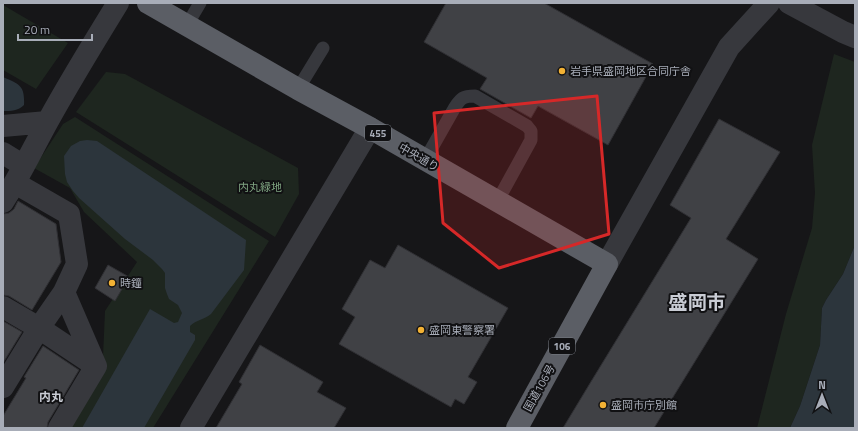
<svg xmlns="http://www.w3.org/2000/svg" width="858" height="431" font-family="'Titillium Web','Noto Sans JP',sans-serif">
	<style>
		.green { fill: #1e261f }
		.water { fill: #2c353c }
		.building { fill: #404145; stroke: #303034 }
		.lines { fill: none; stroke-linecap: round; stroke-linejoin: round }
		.service { stroke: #37383d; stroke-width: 13 }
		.minor { stroke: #37383d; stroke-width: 22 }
		.tertiary { stroke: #37383d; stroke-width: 22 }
		.trunk { stroke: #5b5e65; stroke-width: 22 }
		.marked { fill: #d62828; fill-opacity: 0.2; stroke: #d62828; stroke-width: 3; stroke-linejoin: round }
		.poi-dot { fill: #f2b134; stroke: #111113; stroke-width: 1.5 }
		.labels { text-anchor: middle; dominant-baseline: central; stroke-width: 4; stroke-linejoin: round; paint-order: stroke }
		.shield { fill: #111113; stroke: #7b7e86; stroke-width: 1 }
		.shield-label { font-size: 10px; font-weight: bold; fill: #a8adb8 }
		.poi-label { font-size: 11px; fill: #a8adb8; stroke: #111113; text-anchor: start }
		.street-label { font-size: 11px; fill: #a8adb8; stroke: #111113 }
		.park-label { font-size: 11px; fill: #7fa381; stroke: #111113 }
		.neighbourhood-label { font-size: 12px; font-weight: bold; fill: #c9ccd4; stroke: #111113 }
		.town-label { font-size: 19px; font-weight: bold; fill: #c9ccd4; stroke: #111113 }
	</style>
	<rect width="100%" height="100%" fill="#161618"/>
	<!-- green -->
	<path class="green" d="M 3,5 L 68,43 L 36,89 L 3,70 Z
		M 834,54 L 855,62 L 855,245 L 843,274 L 826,300 L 822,308 L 820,345 L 800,406 L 790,428 L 757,428 L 786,314 L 812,228 L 815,193 L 812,145 Z
		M 106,72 L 125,74 L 298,168 L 299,194 L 275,237 L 76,112 Z
		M 75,117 L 269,241 L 153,428 L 62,428 L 103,357 L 105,311 L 137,262 L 84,212 L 70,188 L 34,168 L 63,124 Z"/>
	<!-- water -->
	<path class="water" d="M 3,77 C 19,84 25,85 24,105 C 18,111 11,111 3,111 Z
		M 87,140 L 97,141 L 246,240 L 244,270 L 211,314 C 205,319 196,320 190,326 L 190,332 L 195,335 L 195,340 L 144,428 L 82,428 L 150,309 L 174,323 L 178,322 L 182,313 L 178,305 L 169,299 L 167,294 L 165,288 L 165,273 L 162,269 L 153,260 L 125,239 L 79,198 L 73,191 L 67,182 L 65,174 L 64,156 L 71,146 L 80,141 Z
		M 855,245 L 855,428 L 790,428 L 800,406 L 820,345 L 822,308 L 826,300 L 843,274 Z"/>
	<!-- building -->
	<path class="building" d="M 446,3 L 544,3 L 653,64 L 608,145 L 538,106 L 531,118 L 480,89 L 487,78 L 424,42 Z
		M 719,119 L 780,152 L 726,239 L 758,259 L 654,428 L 563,428 L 592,380 L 691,218 L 670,205 Z
		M 18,201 L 56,224 L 61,262 L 32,310 L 9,296 L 3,295 L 3,214 L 9,213 L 14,209 Z
		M 398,245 L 508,308 L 468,377 L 477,382 L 464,404 L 455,399 L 451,407 L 339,344 L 355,317 L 342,309 L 370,260 L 385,268 Z
		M 108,265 L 129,277 L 115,301 L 95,288 Z
		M 3,321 L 22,332 L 3,363 Z
		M 260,345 L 323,382 L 317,392 L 346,408 L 334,428 L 216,428 L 242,384 L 239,382 Z
		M 43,346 L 79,370 L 48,422 L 47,428 L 3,428 L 3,416 L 26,378 L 24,377 Z"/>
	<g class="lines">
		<!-- service -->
		<path class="service" d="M 187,25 L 200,3
			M 298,89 L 323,48
			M 425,160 L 455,107 C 461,98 463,96 475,96 L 527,126 L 531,131 L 531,140 L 497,202"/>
		<!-- minor -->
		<path class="minor" d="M 3,126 L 47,122
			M 3,153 L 24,166
			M 15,183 L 69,214 L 77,264 L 64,292 L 96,366 L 59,428
			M 3,202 C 20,176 33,148 48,121 C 70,81 94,42 118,3
			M 3,307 L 39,328 L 96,366
			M 3,387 L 39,328 L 64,292
			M 191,428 L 370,128"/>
		<!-- tertiary -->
		<path class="tertiary" d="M 789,3 L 843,32 L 855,37
			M 607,264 L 729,47 L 769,3"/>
		<!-- trunk -->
		<path class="trunk" d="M 148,3 L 298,89 L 370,128 L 607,264 L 517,428"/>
	</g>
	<!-- marked area -->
	<path class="marked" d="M 597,96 L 609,234 L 499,268 L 443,223 L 434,113 Z"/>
	<!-- markers -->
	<g class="poi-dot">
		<circle cx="562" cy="71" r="4"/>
		<circle cx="112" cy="283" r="4"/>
		<circle cx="421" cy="330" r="4"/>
		<circle cx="603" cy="405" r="4"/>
	</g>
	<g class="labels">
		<!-- shield labels -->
		<g class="shield">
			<rect x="365" y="125" width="26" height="16" rx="3"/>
			<rect x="549" y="338" width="26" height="16" rx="3"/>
		</g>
		<g class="shield-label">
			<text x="378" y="133">455</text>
			<text x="562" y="346">106</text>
		</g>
		<!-- poi labels -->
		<g class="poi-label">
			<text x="570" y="71">岩手県盛岡地区合同庁舎</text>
			<text x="120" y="283">時鐘</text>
			<text x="429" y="330">盛岡東警察署</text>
			<text x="611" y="405">盛岡市庁別館</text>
		</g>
		<!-- street labels -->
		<g class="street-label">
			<text transform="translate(419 157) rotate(30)">中央通り</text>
			<text transform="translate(539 388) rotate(-61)">国道106号</text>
		</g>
		<!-- park labels -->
		<g class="park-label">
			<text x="260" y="187">内丸緑地</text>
		</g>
		<!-- neighbourhood labels -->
		<g class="neighbourhood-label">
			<text x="51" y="396">内丸</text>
		</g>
		<!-- town labels -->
		<g class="town-label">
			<text x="697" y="301">盛岡市</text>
		</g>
	</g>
	<!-- border -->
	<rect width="858" height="431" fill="none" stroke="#a8adb8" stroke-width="8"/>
	<!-- north arrow -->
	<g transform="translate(822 395)" stroke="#111113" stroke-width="3" paint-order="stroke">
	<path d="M0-3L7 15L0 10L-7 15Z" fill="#a8adb8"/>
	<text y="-6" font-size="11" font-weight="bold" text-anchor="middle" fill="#a8adb8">N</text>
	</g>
	<!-- scale -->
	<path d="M18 34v6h74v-6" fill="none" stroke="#a8adb8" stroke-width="2"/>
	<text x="24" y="34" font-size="12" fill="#a8adb8" stroke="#111113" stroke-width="3" paint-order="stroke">20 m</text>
</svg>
